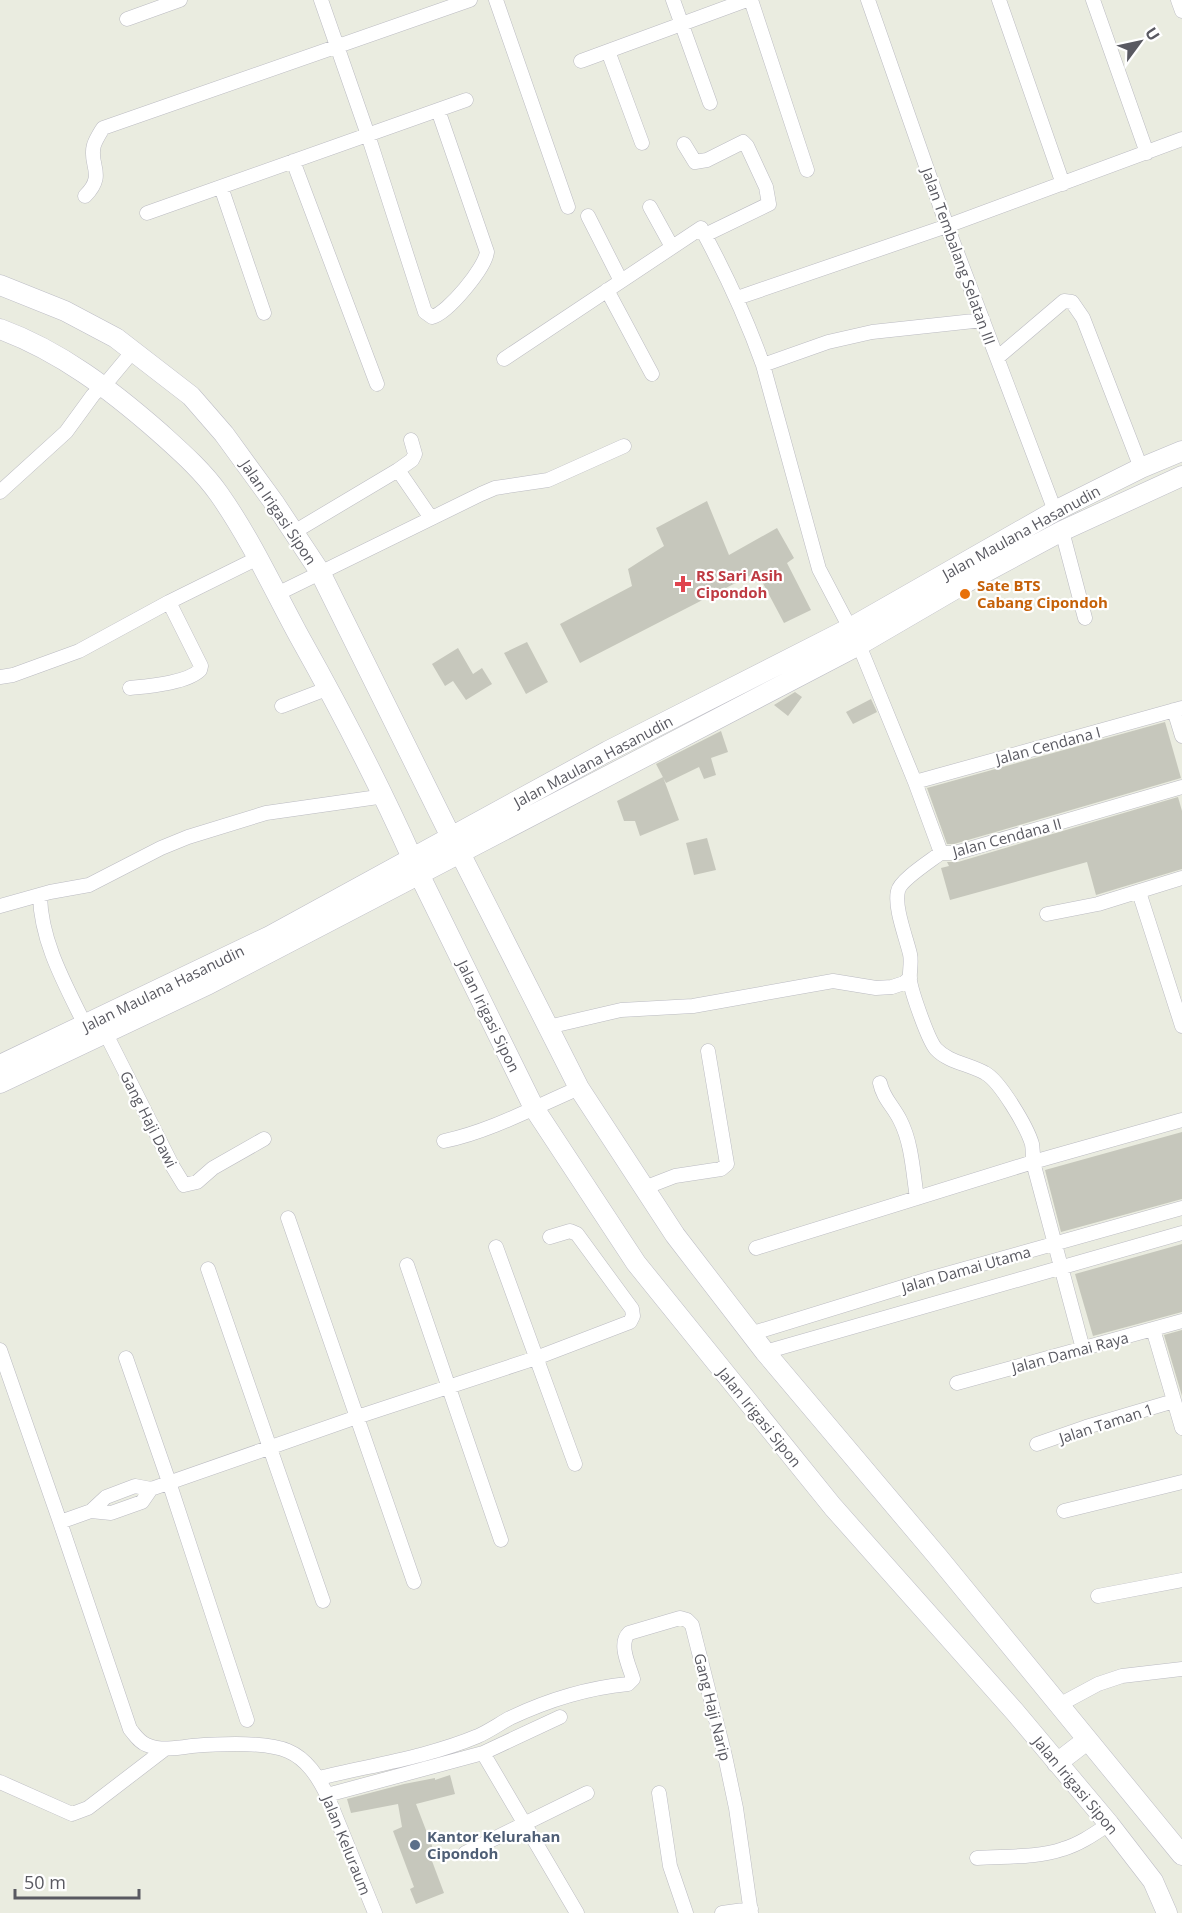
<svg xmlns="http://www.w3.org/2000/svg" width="1182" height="1913" font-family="'Open Sans',sans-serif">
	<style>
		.building { fill: #c6c7bc }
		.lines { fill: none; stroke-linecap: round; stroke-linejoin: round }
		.street-casing { stroke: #bbbbc2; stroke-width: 15 }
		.secondary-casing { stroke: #bdbdc6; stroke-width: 21 }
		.street { stroke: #fff; stroke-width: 14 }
		.secondary { stroke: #fff; stroke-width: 20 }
		.health-dot { fill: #e0444e; stroke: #fff; stroke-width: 2 }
		.food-dot { fill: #e8710a; stroke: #fff; stroke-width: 2 }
		.service-dot { fill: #5c6f8a; stroke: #fff; stroke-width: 2 }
		.labels { text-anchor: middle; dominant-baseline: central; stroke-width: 4.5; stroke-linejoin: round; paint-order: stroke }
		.street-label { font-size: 15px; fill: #595961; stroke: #fff }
		.health-label { font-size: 15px; font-weight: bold; fill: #be3a42; stroke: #fff; text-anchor: start }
		.food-label { font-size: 15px; font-weight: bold; fill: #c56008; stroke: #fff; text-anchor: start }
		.service-label { font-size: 15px; font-weight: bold; fill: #4e5e75; stroke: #fff; text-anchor: start }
	</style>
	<rect width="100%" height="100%" fill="#eaece0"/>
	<!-- building -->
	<path class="building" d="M 707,501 L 729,555 L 777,528 L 794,558 L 787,563 L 811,610 L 784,623 L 757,572 L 580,663 L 560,624 L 632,586 L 628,569 L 664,546 L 656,528 Z
		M 527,642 L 548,682 L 526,694 L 504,653 Z
		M 458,648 L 473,674 L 482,668 L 492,684 L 466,700 L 453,681 L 445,686 L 432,664 Z
		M 795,692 L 802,697 L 788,716 L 774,705 Z
		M 871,699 L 877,712 L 853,724 L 846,712 Z
		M 1165,722 L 1181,778 L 954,844 L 947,844 L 927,788 Z
		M 721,731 L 728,752 L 711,758 L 716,775 L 704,779 L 699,767 L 666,783 L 656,764 Z
		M 663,777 L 679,820 L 640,836 L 635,821 L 624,821 L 617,801 Z
		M 1178,797 L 1182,811 L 1182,869 L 1096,895 L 1087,862 L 950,900 L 941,868 L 949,866 L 947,862 L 958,862 Z
		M 707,838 L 716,870 L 694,875 L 686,843 Z
		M 1182,1132 L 1182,1199 L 1061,1232 L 1045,1170 Z
		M 1182,1244 L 1182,1312 L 1093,1336 L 1075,1274 Z
		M 1182,1330 L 1182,1396 L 1164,1335 Z
		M 450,1775 L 455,1794 L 416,1804 L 437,1859 L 432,1861 L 444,1893 L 416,1904 L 410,1889 L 414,1887 L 393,1831 L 402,1827 L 398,1804 L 351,1813 L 347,1799 L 404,1784 L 435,1778 L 435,1780 Z"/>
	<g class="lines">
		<defs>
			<path id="street" d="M 321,0 L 368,135 L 425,312 L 432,317 C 448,313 485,268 487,252 L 438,110
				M 496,0 L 568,207
				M 673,0 L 710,103
				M 751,0 L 807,170
				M 868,0 L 947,226 L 1055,511
				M 999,0 L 1063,184
				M 1093,0 L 1147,153
				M 1178,0 L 1182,11
				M 127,19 L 180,0
				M 608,51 L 642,143
				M 581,61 L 747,0
				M 684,144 L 695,162 L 707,160 L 743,142 L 747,146 L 766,187 L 769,204 L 705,235
				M 293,161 L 377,384
				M 221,187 L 264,313
				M 85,196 C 107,174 88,165 94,145 C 96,139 100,133 103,128 L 470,0
				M 650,207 L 672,247
				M 147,213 L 466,100
				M 588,216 L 621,281
				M 607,290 L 652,374
				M 737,298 L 947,226 L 1182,139
				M 997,358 L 1064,301 L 1072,302 L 1083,318 L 1141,468
				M 504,359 L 701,228 C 725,272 746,317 763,365 L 819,569 L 850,628
				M 763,365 L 828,342 L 872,332 L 983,320
				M 398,470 L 412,460 L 415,454 L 411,440
				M 0,492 L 66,432 L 93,395 L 108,381 L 133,351
				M 1062,531 L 1085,618
				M 294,532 L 398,470 L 431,518
				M 277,594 L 481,494 L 495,488 L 548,480 L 624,446
				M 859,645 L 915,782 L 940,850 L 944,853 L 955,853 L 1182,787
				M 0,677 L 13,675 L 79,651 L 169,602 L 258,558
				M 130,688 C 149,686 187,683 200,670 L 201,666 L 169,602
				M 282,706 L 329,688
				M 1174,710 L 1182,736
				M 915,782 L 1182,708
				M 942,852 C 932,860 900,880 898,891 C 894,907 906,937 910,954 C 912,963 909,972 910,981 C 912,993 928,1040 936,1049 C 948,1062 969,1064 985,1073 C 1000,1081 1027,1127 1032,1144 C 1033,1150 1033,1157 1033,1162 L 1083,1349
				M 1139,892 L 1182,1026
				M 40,896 C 41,942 65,984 85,1025
				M 0,906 L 50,892 L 89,885 L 161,848 L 188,837 L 266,813 L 385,796
				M 1047,914 L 1098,904 L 1182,878
				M 548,1027 L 621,1010 L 693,1006 L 833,981 L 876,988 L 892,987 L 904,983 L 910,978
				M 105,1032 L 173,1167 L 184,1185 L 197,1182 L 213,1168 L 264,1139
				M 880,1083 C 883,1098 893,1106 900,1120 C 912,1143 913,1173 917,1198
				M 444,1141 C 489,1132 537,1106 579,1088
				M 644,1188 L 675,1176 L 721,1169 L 727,1164 L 708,1051
				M 288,1218 L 414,1582
				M 496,1247 L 575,1464
				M 756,1248 L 1033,1162 L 1182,1120
				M 407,1265 L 501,1540
				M 208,1269 L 323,1601
				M 1153,1329 L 1182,1428
				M 750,1334 L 932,1278 L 1182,1208
				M 0,1350 L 60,1522
				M 765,1352 L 1182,1233
				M 126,1358 L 169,1482 L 247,1720
				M 957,1383 L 1182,1321
				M 1037,1444 L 1086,1427 L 1174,1401
				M 91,1511 L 111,1513 L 142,1502 L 151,1489
				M 1064,1511 L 1182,1482
				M 1098,1596 L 1182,1580
				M 1059,1705 L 1098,1684 L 1122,1676 L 1182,1669
				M 483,1753 L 577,1913
				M 319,1778 C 372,1765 428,1757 478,1736 C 489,1731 499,1724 510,1718 C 548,1700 587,1688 628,1684 L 633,1679 C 629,1665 618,1644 629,1633 L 680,1618 L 687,1620 L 692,1625 L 725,1756 L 736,1808 L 751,1913
				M 0,1782 L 72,1814 L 88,1808 L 165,1749
				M 659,1793 L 670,1866 L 686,1913
				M 327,1795 L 483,1753 L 560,1717
				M 465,1853 L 587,1793
				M 977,1858 C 1005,1856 1037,1858 1063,1849 C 1080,1844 1094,1834 1109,1824
				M 375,1913 L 327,1795 C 318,1777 307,1759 288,1751 C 265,1741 217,1744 192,1746 C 178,1748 160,1751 147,1745 C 139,1742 135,1735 130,1729 L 60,1522 L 91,1511 L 106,1497 L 135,1486 L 151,1489 L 357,1417 L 536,1358 L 630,1322 L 633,1316 L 632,1309 L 577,1234 L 570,1231 L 550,1237
				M 722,1913 L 751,1909"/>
			<path id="secondary" d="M 0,285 L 65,311 L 116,338 L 191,396 L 224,434 L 275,504 L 320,572 L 451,837
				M 0,329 C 60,351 111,390 159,432 C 180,451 202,470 219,494 C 250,538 273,588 299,636 C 340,709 378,782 412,858
				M 460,853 L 579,1088 L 675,1235 L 765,1352 L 938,1557 L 1182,1855
				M 419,874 L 534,1108 L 636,1263 L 833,1507 L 1015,1712 L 1109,1824 L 1153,1881 L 1167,1913
				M 0,1065 L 270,936 L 608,751 L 850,628 L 1055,511 L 1141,468 L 1182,451
				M 0,1083 L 209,984 L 859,645 L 967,582 L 1062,531 L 1182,476
				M 1057,1763 L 1087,1740"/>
		</defs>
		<!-- street casing -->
		<use href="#street" class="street-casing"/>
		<!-- secondary casing -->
		<use href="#secondary" class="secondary-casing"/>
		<!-- street -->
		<use href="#street" class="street"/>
		<!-- secondary -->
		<use href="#secondary" class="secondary"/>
	</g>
	<!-- markers -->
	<path class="health-dot" d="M680 575h6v6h6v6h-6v6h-6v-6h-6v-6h6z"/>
	<circle class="food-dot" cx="965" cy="594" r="6"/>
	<circle class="service-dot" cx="415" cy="1845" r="6"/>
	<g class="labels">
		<!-- street labels -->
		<g class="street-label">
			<text transform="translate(959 256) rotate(70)">Jalan Tembalang Selatan III</text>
			<text transform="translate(279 512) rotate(56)">Jalan Irigasi Sipon</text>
			<text transform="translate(1021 532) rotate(-29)">Jalan Maulana Hasanudin</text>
			<text transform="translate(1048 745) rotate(-15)">Jalan Cendana I</text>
			<text transform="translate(593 761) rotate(-28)">Jalan Maulana Hasanudin</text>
			<text transform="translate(1007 837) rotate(-15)">Jalan Cendana II</text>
			<text transform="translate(163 988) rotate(-26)">Jalan Maulana Hasanudin</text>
			<text transform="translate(489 1016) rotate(64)">Jalan Irigasi Sipon</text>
			<text transform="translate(149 1119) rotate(63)">Gang Haji Dawi</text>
			<text transform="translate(966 1269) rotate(-16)">Jalan Damai Utama</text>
			<text transform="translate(1070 1352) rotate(-15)">Jalan Damai Raya</text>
			<text transform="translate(760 1417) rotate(51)">Jalan Irigasi Sipon</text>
			<text transform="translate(1106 1423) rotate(-18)">Jalan Taman 1</text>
			<text transform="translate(713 1707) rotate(76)">Gang Haji Narip</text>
			<text transform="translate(1076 1785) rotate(50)">Jalan Irigasi Sipon</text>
			<text transform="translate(347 1845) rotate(68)">Jalan Keluraum</text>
		</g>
		<!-- health labels -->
		<g class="health-label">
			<text x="696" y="575">RS Sari Asih<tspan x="696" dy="17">Cipondoh</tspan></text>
		</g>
		<!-- food labels -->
		<g class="food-label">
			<text x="977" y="585">Sate BTS<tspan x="977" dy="17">Cabang Cipondoh</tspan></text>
		</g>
		<!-- service labels -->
		<g class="service-label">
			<text x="427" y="1836">Kantor Kelurahan<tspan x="427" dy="17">Cipondoh</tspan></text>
		</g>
	</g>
	<!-- north arrow -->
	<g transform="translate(1140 42) rotate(57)" stroke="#ffffff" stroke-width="4.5" paint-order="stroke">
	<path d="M0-4.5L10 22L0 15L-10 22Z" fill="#595961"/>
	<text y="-9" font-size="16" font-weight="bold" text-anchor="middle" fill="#595961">U</text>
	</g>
	<!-- scale -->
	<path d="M15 1889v9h124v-9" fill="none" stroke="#595961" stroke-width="3"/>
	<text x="24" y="1889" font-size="18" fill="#595961" stroke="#ffffff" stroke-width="4.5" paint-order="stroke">50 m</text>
</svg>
